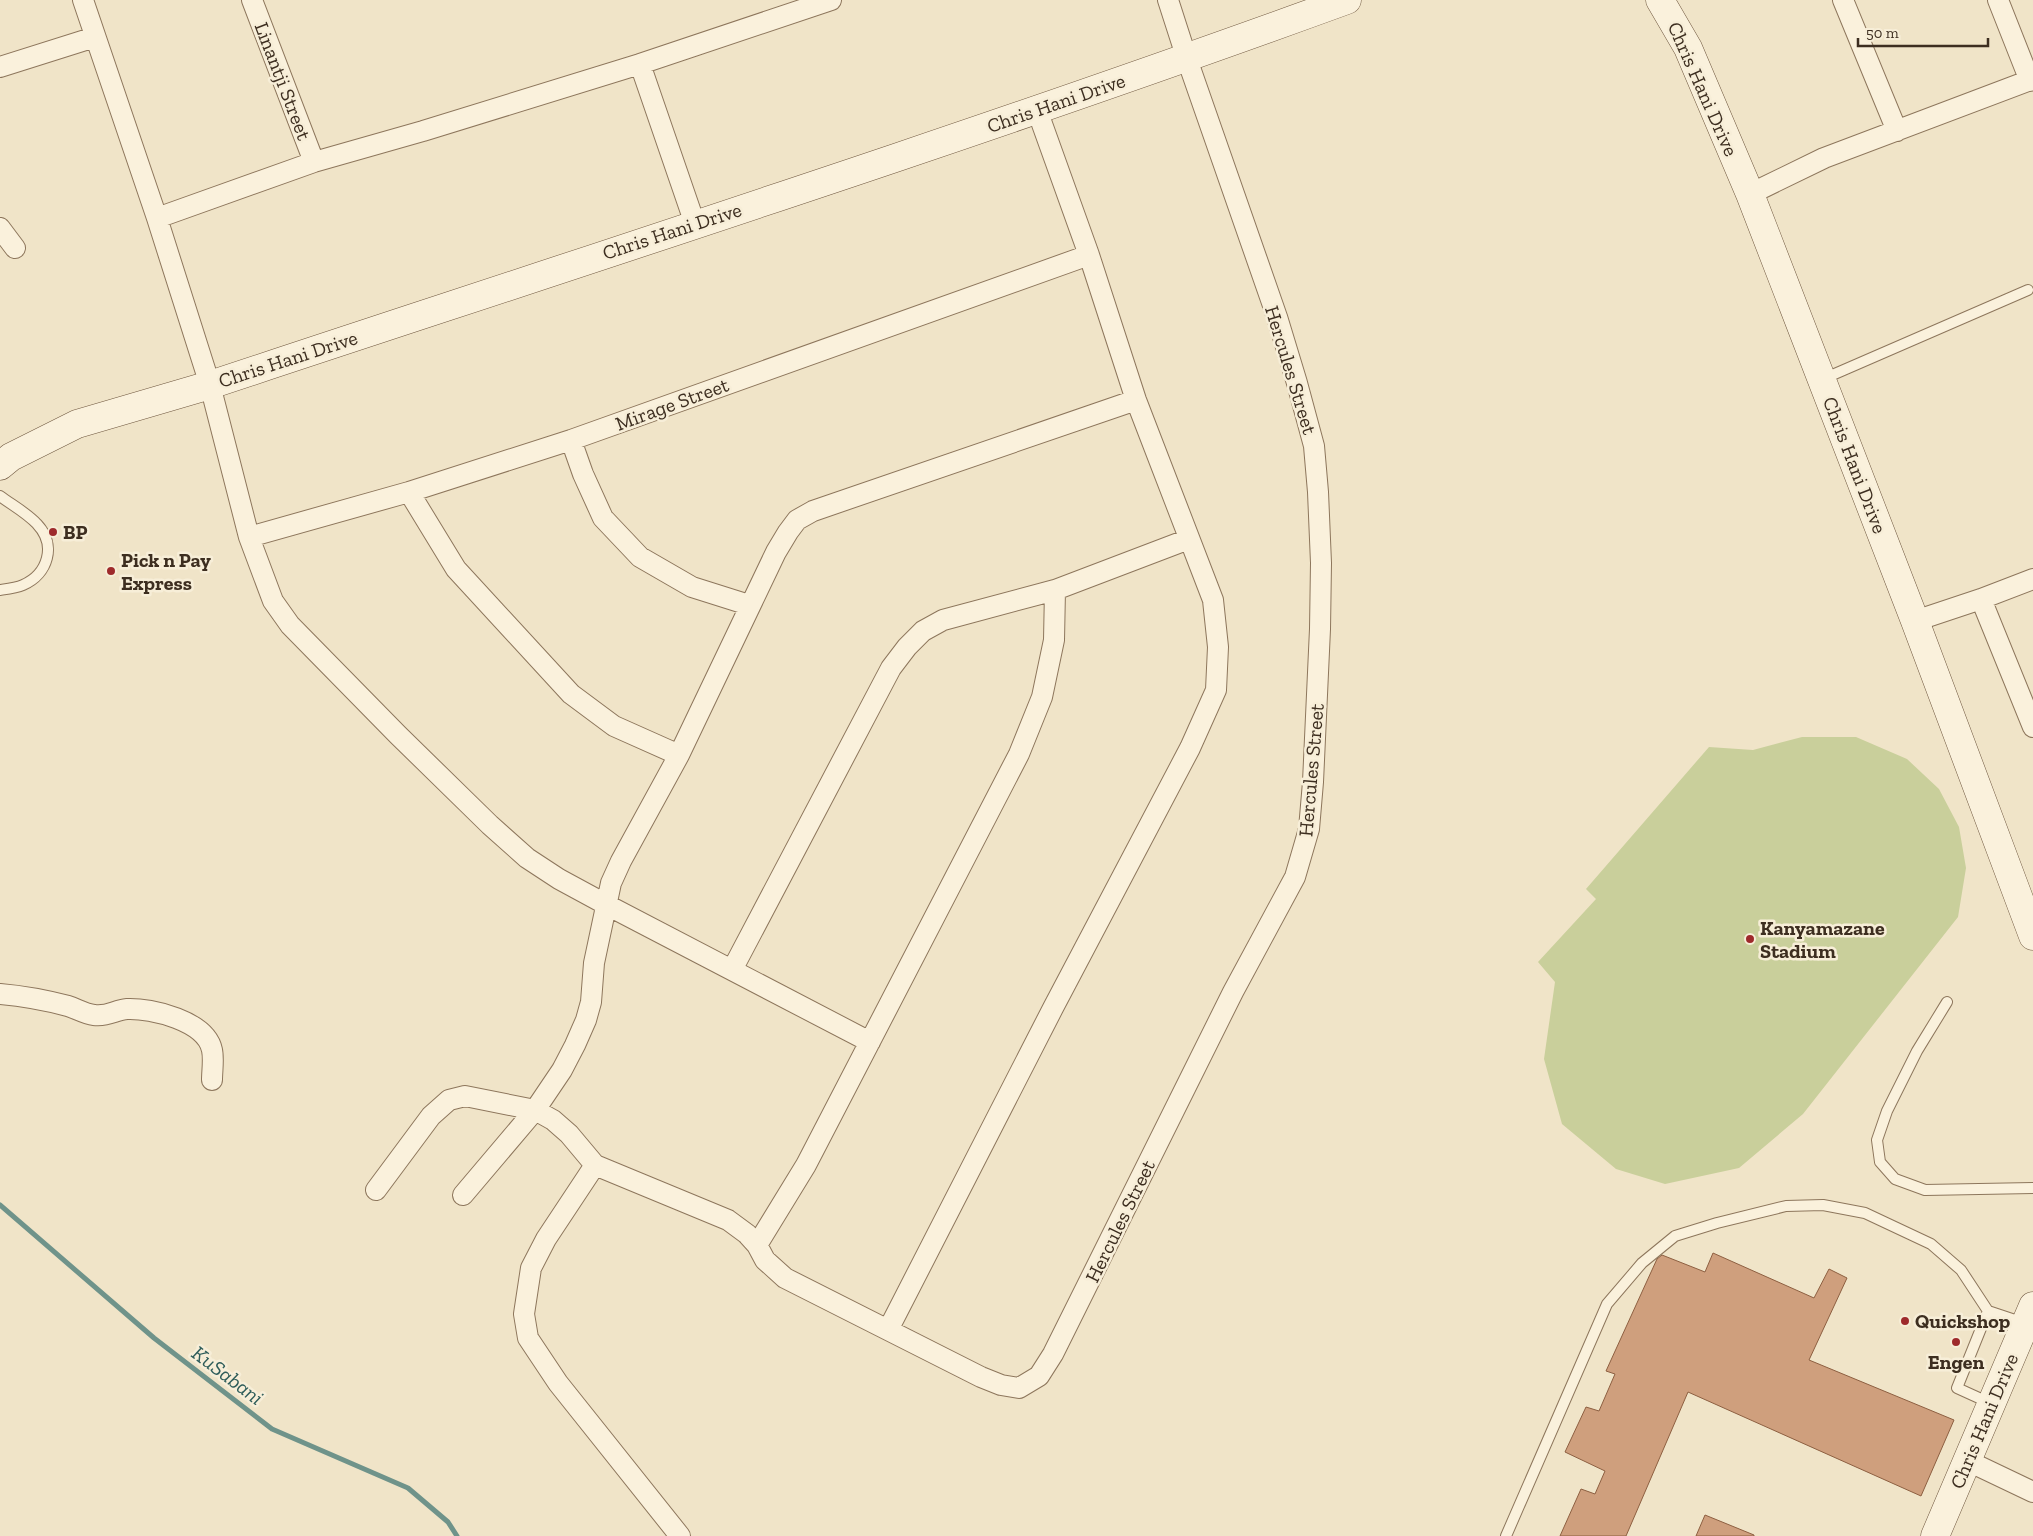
<svg xmlns="http://www.w3.org/2000/svg" width="2033" height="1536" font-family="'Zilla Slab',serif">
	<style>
		.green { fill: #c9cf9b }
		.lines { fill: none; stroke-linecap: round; stroke-linejoin: round }
		.stream { stroke: #6f938a; stroke-width: 5 }
		.building { fill: #cf9f7d; stroke: #8d5f41 }
		.lane-casing { stroke: #8d765c; stroke-width: 12 }
		.street-casing { stroke: #8d765c; stroke-width: 22 }
		.secondary-casing { stroke: #6f573f; stroke-width: 29 }
		.lane { stroke: #faf1dc; stroke-width: 10 }
		.street { stroke: #faf1dc; stroke-width: 20 }
		.secondary { stroke: #faf1dc; stroke-width: 28 }
		.poi-dot { fill: #9e2a2b; stroke: #f7eed8; stroke-width: 2 }
		.labels { text-anchor: middle; dominant-baseline: central; stroke-width: 5; stroke-linejoin: round; paint-order: stroke }
		.street-label { font-size: 20px; fill: #3d2e20; stroke: #f7eed8 }
		.poi-label { font-size: 20px; font-weight: bold; fill: #3d2e20; stroke: #f7eed8; text-anchor: start }
		.water-label { font-size: 21px; font-style: italic; fill: #2f5d5a; stroke: #f7eed8 }
	</style>
	<rect width="100%" height="100%" fill="#f0e4c8"/>
	<!-- green -->
	<path class="green" d="M 1802,737 L 1856,737 L 1907,759 L 1939,789 L 1959,827 L 1966,868 L 1958,917 L 1803,1114 L 1739,1168 L 1665,1184 L 1616,1169 L 1562,1124 L 1544,1059 L 1555,982 L 1538,962 L 1596,899 L 1586,889 L 1709,747 L 1753,750 Z"/>
	<g class="lines">
		<!-- stream -->
		<path class="stream" d="M 0,1205 L 154,1338 L 272,1429 L 408,1488 L 448,1522 L 457,1536"/>
	</g>
	<!-- building -->
	<path class="building" d="M 1713,1253 L 1814,1298 L 1829,1269 L 1847,1278 L 1809,1360 L 1954,1420 L 1921,1496 L 1688,1392 L 1626,1536 L 1560,1536 L 1581,1489 L 1595,1494 L 1605,1471 L 1565,1452 L 1586,1407 L 1599,1411 L 1615,1374 L 1606,1371 L 1657,1259 L 1662,1255 L 1705,1272 Z
		M 1705,1515 L 1754,1535 L 1754,1536 L 1696,1536 Z"/>
	<g class="lines">
		<defs>
			<path id="lane" d="M 1823,379 L 2028,290
				M 0,496 C 12,505 27,513 37,524 C 57,545 48,574 23,585 C 16,588 7,589 0,590
				M 1947,1002 L 1917,1051 L 1887,1111 L 1877,1140 L 1880,1162 L 1895,1179 L 1925,1190 L 2033,1188
				M 1988,1311 L 1957,1388 L 1990,1403
				M 1506,1536 L 1607,1304 L 1642,1263 L 1675,1236 L 1717,1223 L 1786,1206 L 1823,1205 L 1865,1213 L 1931,1244 L 1961,1270 L 1988,1311 L 2024,1323"/>
			<path id="street" d="M 83,0 L 157,218 L 210,385 L 249,537 L 273,601 L 290,625 L 398,735 L 490,825 L 527,858 L 559,879 L 607,905 L 870,1042
				M 252,0 L 314,162
				M 1843,0 L 1897,131
				M 1998,0 L 2030,81
				M 640,64 L 695,224
				M 0,67 L 95,37
				M 1750,194 L 1824,158 L 2033,79
				M 157,218 L 314,162 L 423,131 L 640,64 L 831,0
				M 0,228 L 15,248
				M 571,440 L 583,474 L 603,518 L 640,557 L 692,587 L 749,605
				M 409,492 L 456,569 L 571,694 L 614,726 L 679,755
				M 249,537 L 409,492 L 571,440 L 1089,255
				M 1981,599 L 2033,727
				M 1915,621 L 1981,599 L 2033,579
				M 732,970 L 891,668 L 907,647 L 923,631 L 943,620 L 1055,590 L 1189,539
				M 0,994 C 23,996 45,1000 68,1006 C 77,1009 85,1014 94,1015 C 108,1017 115,1010 127,1009 C 152,1008 206,1021 212,1050 C 214,1059 212,1071 212,1080
				M 595,1165 L 546,1239 L 531,1268 L 524,1314 L 528,1338 L 558,1383 L 680,1536
				M 376,1190 L 431,1116 L 449,1100 L 465,1096 L 535,1110 L 553,1120 L 569,1134 L 595,1165 L 728,1220 L 747,1234 L 757,1245 L 765,1260 L 785,1278 L 981,1377 L 1001,1385 L 1019,1388 L 1039,1376 L 1053,1354 L 1233,992 L 1295,877 L 1309,829 L 1313,782 L 1320,629 L 1321,563 L 1318,492 L 1314,446 L 1297,383 L 1277,317 L 1187,59 L 1168,0
				M 463,1195 L 535,1110 L 562,1070 L 575,1045 L 586,1020 L 591,1002 L 594,963 L 611,883 L 621,861 L 679,755 L 776,552 L 788,532 L 797,520 L 813,511 L 1136,400
				M 757,1245 L 806,1165 L 1019,754 L 1042,697 L 1054,640 L 1055,590
				M 888,1330 L 1053,1008 L 1190,748 L 1216,690 L 1218,647 L 1213,600 L 1136,400 L 1089,255 L 1037,110
				M 1968,1461 L 2033,1492"/>
			<path id="secondary" d="M 1660,0 L 1688,48 L 1750,194 L 1915,621 L 2033,936
				M 0,466 L 11,457 L 77,424 L 210,385 C 590,259 971,137 1347,0
				M 1935,1536 L 2033,1306"/>
		</defs>
		<!-- lane casing -->
		<use href="#lane" class="lane-casing"/>
		<!-- street casing -->
		<use href="#street" class="street-casing"/>
		<!-- secondary casing -->
		<use href="#secondary" class="secondary-casing"/>
		<!-- lane -->
		<use href="#lane" class="lane"/>
		<!-- street -->
		<use href="#street" class="street"/>
		<!-- secondary -->
		<use href="#secondary" class="secondary"/>
	</g>
	<!-- markers -->
	<g class="poi-dot">
		<circle cx="53" cy="532" r="5"/>
		<circle cx="111" cy="571" r="5"/>
		<circle cx="1750" cy="939" r="5"/>
		<circle cx="1905" cy="1321" r="5"/>
		<circle cx="1956" cy="1342" r="5"/>
	</g>
	<g class="labels">
		<!-- street labels -->
		<g class="street-label">
			<text transform="translate(283 81) rotate(69)">Linantji Street</text>
			<text transform="translate(1703 89) rotate(66)">Chris Hani Drive</text>
			<text transform="translate(1056 103) rotate(-19)">Chris Hani Drive</text>
			<text transform="translate(672 231) rotate(-18)">Chris Hani Drive</text>
			<text transform="translate(288 359) rotate(-18)">Chris Hani Drive</text>
			<text transform="translate(1291 370) rotate(73)">Hercules Street</text>
			<text transform="translate(672 404) rotate(-20)">Mirage Street</text>
			<text transform="translate(1855 465) rotate(69)">Chris Hani Drive</text>
			<text transform="translate(1311 770) rotate(-85)">Hercules Street</text>
			<text transform="translate(1120 1221) rotate(-64)">Hercules Street</text>
			<text transform="translate(1984 1421) rotate(-67)">Chris Hani Drive</text>
		</g>
		<!-- poi labels -->
		<g class="poi-label">
			<text x="63" y="532">BP</text>
			<text x="121" y="560">Pick n Pay<tspan x="121" dy="23">Express</tspan></text>
			<text x="1760" y="928">Kanyamazane<tspan x="1760" dy="23">Stadium</tspan></text>
			<text x="1915" y="1321">Quickshop</text>
			<text x="1956" y="1362" text-anchor="middle">Engen</text>
		</g>
		<!-- water labels -->
		<g class="water-label">
			<text transform="translate(228 1375) rotate(37)">KuSabani</text>
		</g>
	</g>
	<!-- scale -->
	<path d="M1858 38v8h130v-8" fill="none" stroke="#3d2e20" stroke-width="2.5"/>
	<text x="1866" y="38" font-size="15" fill="#3d2e20" stroke="#f7eed8" stroke-width="4" paint-order="stroke">50 m</text>
</svg>
